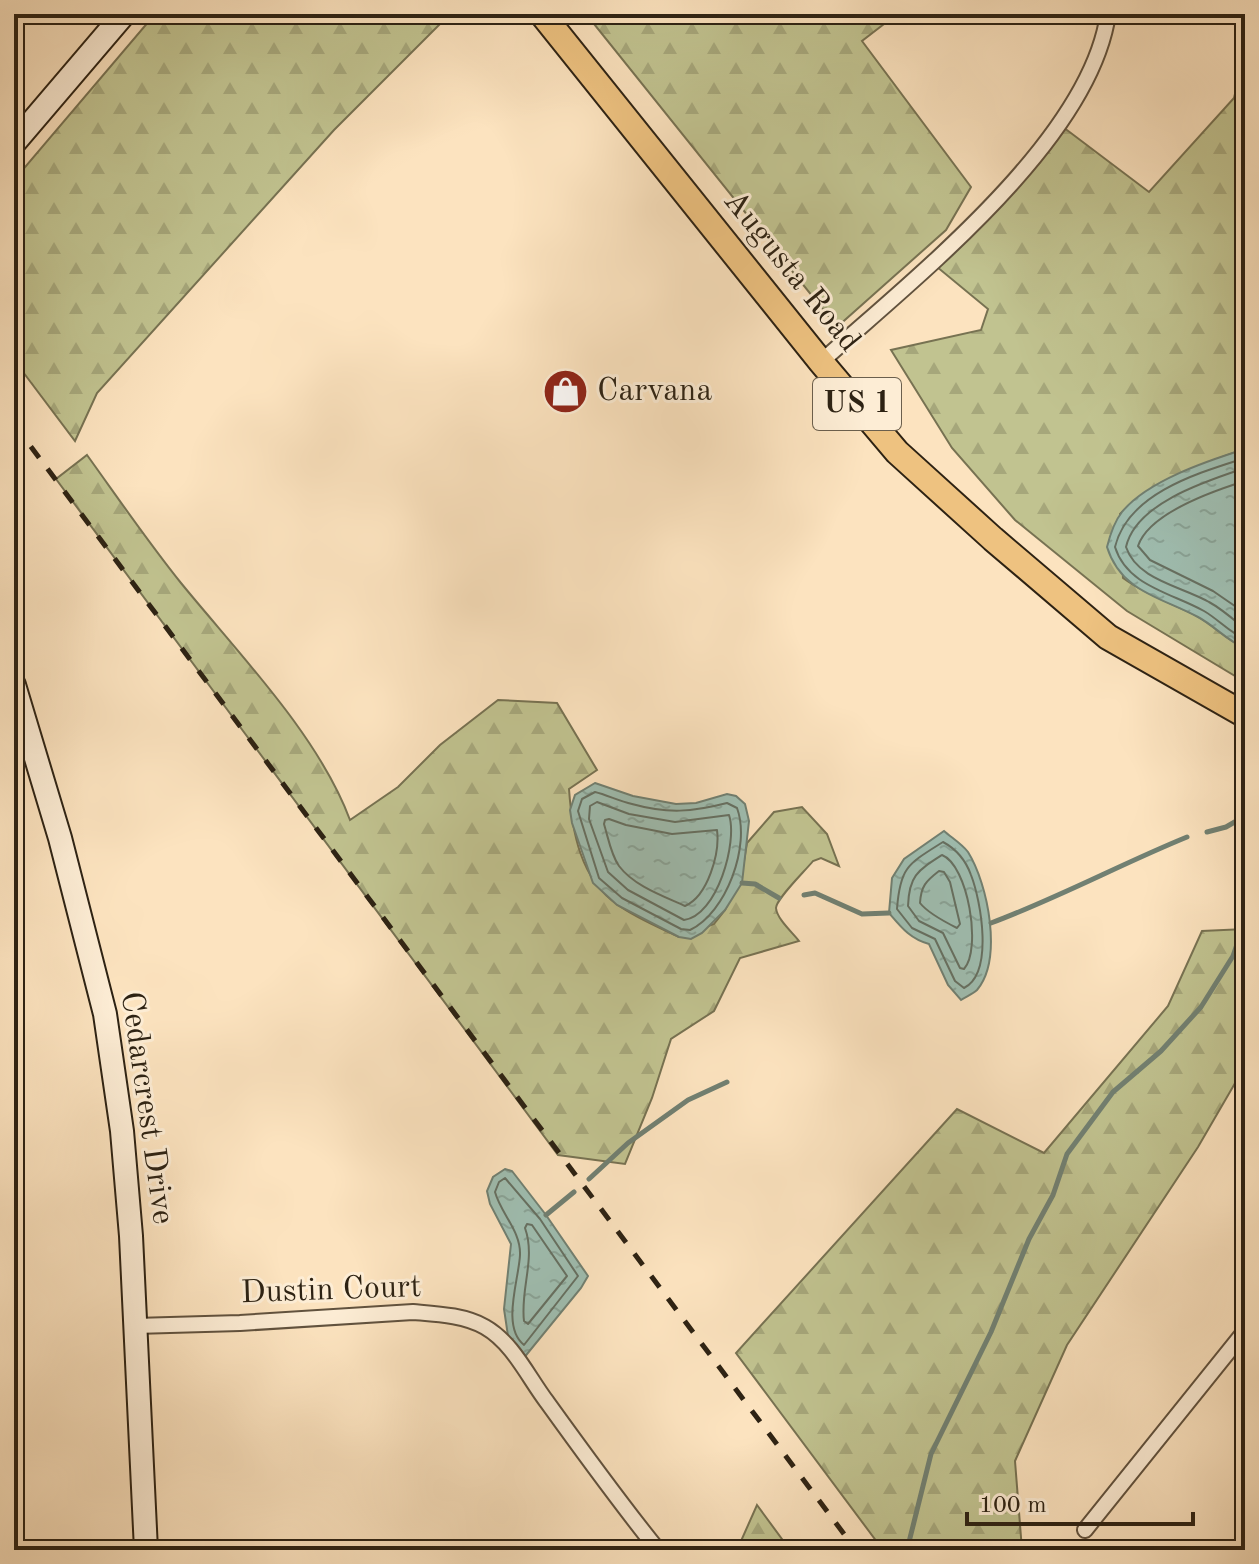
<svg xmlns="http://www.w3.org/2000/svg" width="1259" height="1564" font-family="'Old Standard TT',serif">
	<style>
		.forest { fill: url(#forest-firs); stroke: #777252; stroke-width: 2 }
		.water { fill: url(#water-ripples); stroke: #718072; stroke-width: 2 }
		.lines { fill: none; stroke-linecap: round; stroke-linejoin: round }
		.shore { stroke: #667062; stroke-width: 2 }
		.stream { stroke: #718072; stroke-width: 5 }
		.street-casing { stroke: #61523e; stroke-width: 18 }
		.secondary-casing { stroke: #2d2213; stroke-width: 26 }
		.primary-casing { stroke: #2d2213; stroke-width: 28 }
		.street { stroke: #fdedd5; stroke-width: 14 }
		.secondary { stroke: #fdedd5; stroke-width: 22 }
		.primary { stroke: #eec280; stroke-width: 24 }
		.rail { stroke: #2d2213; stroke-width: 5; stroke-dasharray: 14 14; stroke-linecap: butt }
		.labels { text-anchor: middle; dominant-baseline: central; stroke-width: 6; stroke-linejoin: round; paint-order: stroke }
		.shield { fill: #fdedd5; stroke: #6b5f4d; stroke-width: 2 }
		.shield-label { font-size: 30px; font-weight: bold; fill: #2d2213 }
		.street-label { font-size: 32px; fill: #2d2213; stroke: #fdedd5 }
		.poi-label { font-size: 32px; fill: #2d2213; stroke: #fdedd5; text-anchor: start }
	</style>
	<defs>
		<pattern id="forest-firs" width="22" height="20" patternUnits="userSpaceOnUse" patternTransform="scale(2)"><rect width="22" height="20" fill="#c1c390"/><path d="M5 1l3.5 6h-7zM16 11l3.5 6h-7z" fill="#a6a77b"/></pattern>
		<pattern id="water-ripples" width="26" height="14" patternUnits="userSpaceOnUse" patternTransform="scale(2)"><rect width="26" height="14" fill="#9fbeb1"/><path d="M2 4q2-2 4 0t4 0M15 11q2-2 4 0t4 0" fill="none" stroke="#89a397"/></pattern>
	</defs>
	<rect width="100%" height="100%" fill="#fce3bf"/>
	<filter id="stains"><feTurbulence type="fractalNoise" baseFrequency=".0025" numOctaves="4"/><feColorMatrix values="0 0 0 0 .2 0 0 0 0 .09 0 0 0 0 .02 0 0 0 .5 -.17"/></filter>
	<radialGradient id="worn" r=".72"><stop offset=".6" stop-color="#630" stop-opacity="0"/><stop offset="1" stop-color="#630" stop-opacity=".3"/></radialGradient>
	<!-- forest -->
	<path class="forest" d="M 155,14 L 450,14 L 334,130 L 97,393 L 75,441 L 14,360 L 14,180 Z
		M 586,14 L 897,14 L 862,41 L 971,187 L 946,230 L 837,327 Z
		M 1245,53 L 1245,449 C 1201,464 1153,481 1120,514 L 1123,578 C 1146,595 1172,603 1197,616 C 1214,625 1227,641 1245,648 L 1245,682 L 1127,611 L 1015,520 L 952,448 L 891,350 L 981,330 L 988,309 L 931,262 L 1059,124 L 1149,192 L 1234,98 Z
		M 87,455 C 118,498 148,542 181,583 C 238,653 319,736 350,820 L 398,787 L 440,745 L 498,700 L 557,703 L 597,770 L 569,789 C 572,831 580,879 618,905 C 636,918 658,927 679,937 L 714,924 L 725,910 L 742,873 L 747,843 L 774,812 L 802,807 L 827,834 L 839,866 L 821,858 L 813,861 C 806,870 776,899 776,908 C 777,919 792,932 799,941 L 740,958 L 714,1011 L 671,1039 L 652,1098 L 625,1164 L 558,1155 L 56,479 Z
		M 1245,929 L 1245,1066 L 1198,1147 L 1067,1345 L 1015,1461 L 1022,1550 L 883,1550 L 736,1353 L 957,1109 L 1044,1153 L 1168,1006 L 1202,931 Z
		M 757,1505 L 790,1550 L 737,1550 Z"/>
	<!-- water -->
	<path class="water" d="M 1245,449 L 1245,648 C 1227,641 1215,626 1198,617 C 1161,597 1121,592 1107,547 C 1110,535 1114,522 1122,512 C 1147,481 1207,461 1245,449 Z
		M 595,783 L 633,796 L 676,804 L 696,803 L 727,794 L 736,796 L 745,804 L 749,821 L 742,883 L 725,910 L 702,933 L 691,939 L 679,937 L 617,905 L 593,883 L 572,823 L 570,810 L 575,795 Z
		M 944,831 C 952,838 962,844 968,852 C 988,884 1003,959 977,990 C 973,994 965,997 961,1000 L 948,985 L 929,944 C 910,939 901,927 889,913 L 892,878 L 904,859 Z
		M 505,1169 L 512,1171 L 546,1215 L 588,1276 L 581,1288 L 523,1359 L 508,1336 L 504,1309 L 511,1244 L 490,1204 L 487,1191 L 493,1177 Z"/>
	<g class="lines">
		<!-- shore -->
		<path class="shore" d="M 1245,458 C 1198,473 1128,493 1115,547 C 1127,586 1172,593 1204,611 C 1218,619 1230,633 1245,639
			M 1245,468 C 1206,481 1136,503 1126,547 C 1137,580 1181,586 1209,602 C 1222,609 1233,619 1245,629
			M 1245,481 C 1213,491 1149,513 1138,546 L 1150,560 L 1213,591 L 1245,613
			M 595,792 C 607,795 619,801 632,804 C 668,814 692,812 727,803 L 737,808 C 751,846 726,913 690,930 L 681,929 L 622,898 L 599,878 L 578,811 L 582,799 Z
			M 597,802 L 629,814 L 675,822 L 729,815 C 738,842 717,916 684,920 L 628,890 L 608,872 L 589,819 L 590,806 Z
			M 609,819 L 626,825 L 672,834 L 717,830 C 720,853 708,896 685,906 C 663,896 634,886 619,866 C 611,855 608,837 604,824 L 605,820 Z
			M 943,842 C 956,849 966,861 971,875 C 981,901 994,973 964,988 L 955,981 L 935,939 L 912,928 L 897,909 C 900,867 908,864 943,842 Z
			M 942,855 C 968,865 982,949 964,969 L 960,968 L 943,933 L 919,921 L 908,906 C 909,876 917,871 942,855 Z
			M 939,871 L 944,872 L 950,882 L 960,924 L 957,928 C 947,923 927,912 920,903 C 921,886 926,881 939,871 Z
			M 505,1178 L 540,1219 L 578,1276 L 524,1345 C 501,1327 519,1279 520,1255 C 521,1231 501,1214 495,1192 L 499,1182 Z
			M 527,1224 L 532,1225 L 567,1276 L 528,1324 L 524,1321 C 520,1289 536,1259 525,1228 Z"/>
		<!-- stream -->
		<path class="stream" d="M 1207,832 L 1226,827 L 1245,816
			M 742,883 L 755,884 L 779,898
			M 804,895 L 815,893 L 862,914 L 889,913
			M 991,923 C 1058,898 1121,864 1187,837
			M 589,1179 L 628,1143 L 688,1100 L 727,1082
			M 546,1215 L 574,1192
			M 907,1550 L 931,1454 L 991,1332 L 1029,1239 L 1053,1195 L 1067,1154 L 1113,1092 L 1161,1051 L 1201,1007 L 1233,956 L 1243,927"/>
		<defs>
			<path id="street" d="M 821,362 C 913,279 1090,141 1108,14
				M 135,1326 L 240,1323 L 413,1312 C 436,1314 464,1315 485,1327 C 513,1343 528,1377 547,1402 C 583,1452 619,1502 658,1550
				M 1085,1530 L 1245,1331"/>
			<path id="secondary" d="M 14,143 L 124,14
				M 14,685 L 60,838 L 105,1014 L 122,1131 L 131,1236 L 146,1550"/>
			<path id="primary" d="M 542,14 L 821,362 L 897,452 L 993,539 L 1108,637 L 1245,715"/>
		</defs>
		<!-- street casing -->
		<use href="#street" class="street-casing"/>
		<!-- secondary casing -->
		<use href="#secondary" class="secondary-casing"/>
		<!-- primary casing -->
		<use href="#primary" class="primary-casing"/>
		<!-- street -->
		<use href="#street" class="street"/>
		<!-- secondary -->
		<use href="#secondary" class="secondary"/>
		<!-- primary -->
		<use href="#primary" class="primary"/>
		<!-- rail -->
		<path class="rail" d="M 14,424 L 856,1550"/>
	</g>
	<!-- icons -->
	<defs>
		<symbol id="shop-disc" viewBox="-11 -11 22 22"><circle r="9.5" fill="#8f2418" stroke="#fdedd5"/><path d="M-5-2.5h2.3a2.7 3.5 0 0 1 5.4 0H5L5.5 6h-11ZM-1.5-2.5h3a1.5 2.3 0 0 0-3 0Z" fill="#fff"/></symbol>
	</defs>
	<g fill-rule="evenodd">
		<use href="#shop-disc" x="540" y="366" width="51" height="51"/>
	</g>
	<g class="labels">
		<!-- shield labels -->
		<rect class="shield" x="813" y="378" width="88" height="52" rx="6"/>
		<g class="shield-label">
			<text x="857" y="404">US 1</text>
		</g>
		<!-- street labels -->
		<g class="street-label">
			<text transform="translate(791 272) rotate(51)">Augusta Road</text>
			<text transform="translate(146 1108) rotate(82)">Cedarcrest Drive</text>
			<text transform="translate(331 1291) rotate(-2)">Dustin Court</text>
		</g>
		<!-- poi labels -->
		<g class="poi-label">
			<text x="597" y="392">Carvana</text>
		</g>
	</g>
	<!-- margin -->
	<rect width="1259" height="1564" fill="none" stroke="#fce3bf" stroke-width="48"/>
	<rect x="16" y="16" width="1227" height="1532" fill="none" stroke="#2d2213" stroke-width="4"/>
	<rect x="24" y="24" width="1211" height="1516" fill="none" stroke="#2d2213" stroke-width="2"/>
	<!-- scale -->
	<path d="M967 1512v12h226v-12" fill="none" stroke="#2d2213" stroke-width="4"/>
	<text x="979" y="1512" font-size="24" fill="#2d2213" stroke="#fdedd5" stroke-width="6" paint-order="stroke">100 m</text>
	<rect width="100%" height="100%" filter="url(#stains)"/>
	<rect width="100%" height="100%" fill="url(#worn)"/>
</svg>
